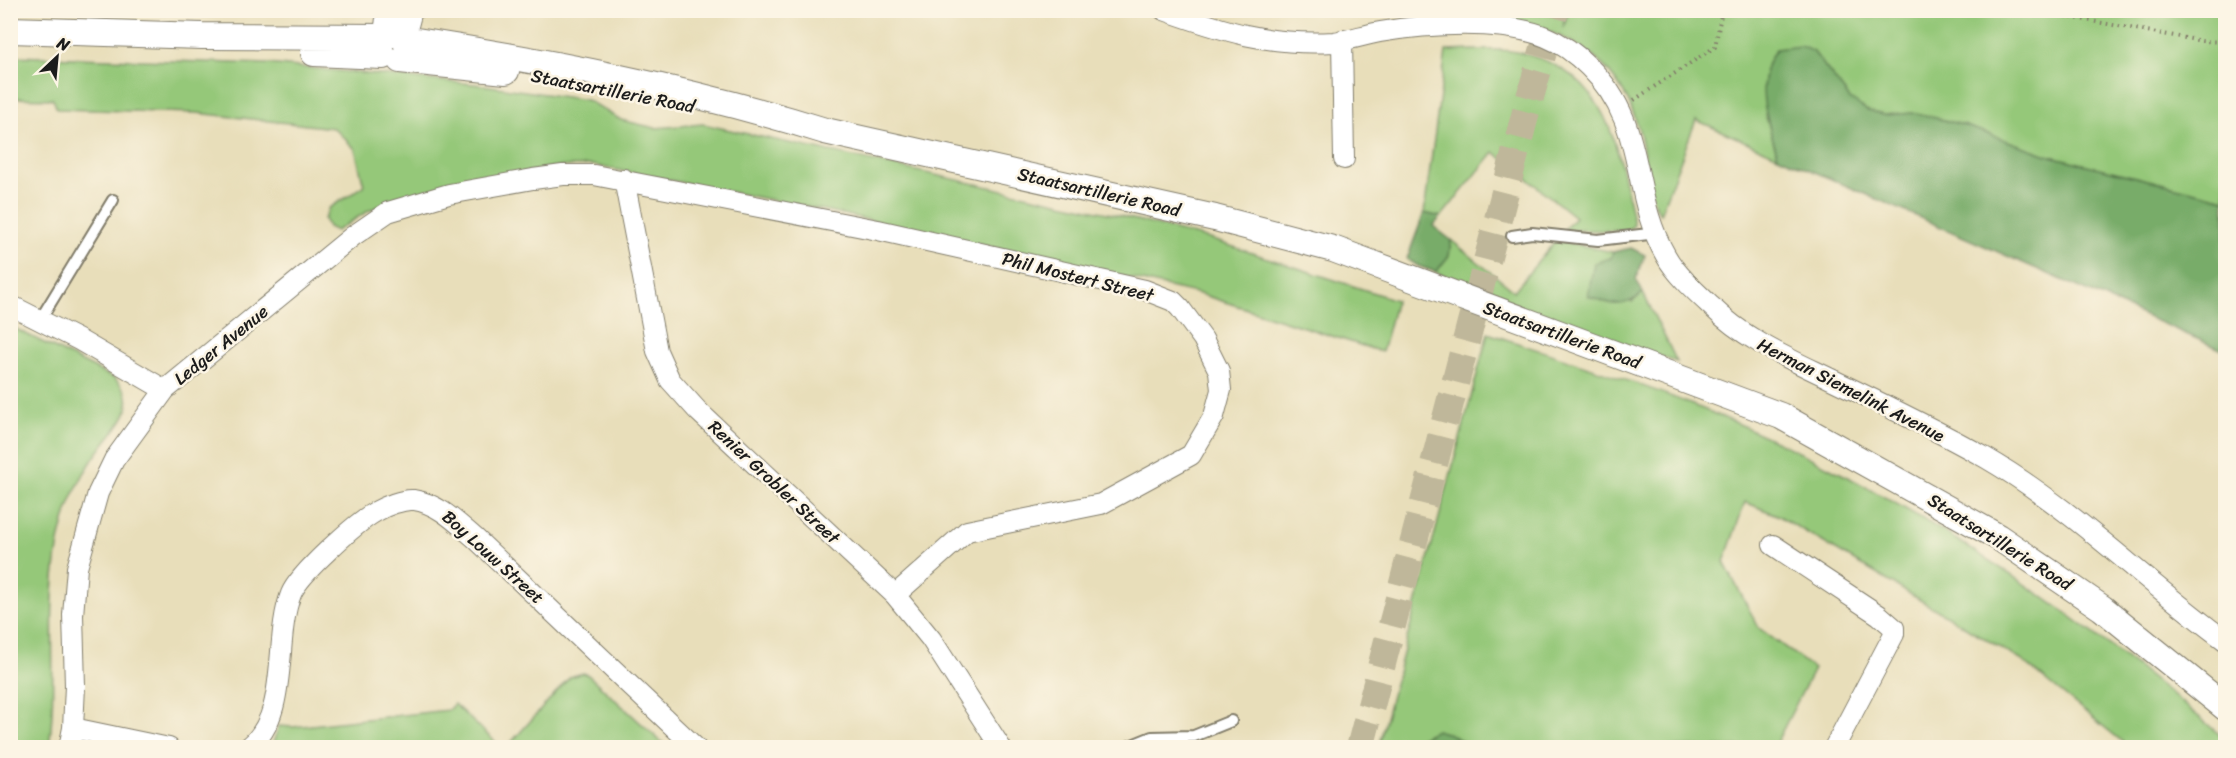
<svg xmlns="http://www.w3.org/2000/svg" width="2236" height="758" font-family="Sriracha,sans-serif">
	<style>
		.green { fill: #95c879; stroke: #58724a; stroke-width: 1.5 }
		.forest { fill: #78ac69; stroke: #4a6442; stroke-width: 1.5 }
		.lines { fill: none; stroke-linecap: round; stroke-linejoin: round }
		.secondary-tunnel { stroke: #bfb79a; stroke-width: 28; stroke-dasharray: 28 14; stroke-linecap: butt }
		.service-casing { stroke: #827d6b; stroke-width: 14 }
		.minor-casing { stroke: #827d6b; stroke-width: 22 }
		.tertiary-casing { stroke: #827d6b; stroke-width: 28 }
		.path { stroke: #827d6b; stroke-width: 4; stroke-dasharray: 1.5 4.5; stroke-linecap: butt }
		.service { stroke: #fff; stroke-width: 10 }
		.minor { stroke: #fff; stroke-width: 20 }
		.tertiary { stroke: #fff; stroke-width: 26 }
		.labels { text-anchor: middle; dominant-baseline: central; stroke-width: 5; stroke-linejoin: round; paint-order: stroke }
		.street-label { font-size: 18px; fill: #1c1c1c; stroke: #fcf5e5 }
	</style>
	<rect width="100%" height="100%" fill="#fcf5e5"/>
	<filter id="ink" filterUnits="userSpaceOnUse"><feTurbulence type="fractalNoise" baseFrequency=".0167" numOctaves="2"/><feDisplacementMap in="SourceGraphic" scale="12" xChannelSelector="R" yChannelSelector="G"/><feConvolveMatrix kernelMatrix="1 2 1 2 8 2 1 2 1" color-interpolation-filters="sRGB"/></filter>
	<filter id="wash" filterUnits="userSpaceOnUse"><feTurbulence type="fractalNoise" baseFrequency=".008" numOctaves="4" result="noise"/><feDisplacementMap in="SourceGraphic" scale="24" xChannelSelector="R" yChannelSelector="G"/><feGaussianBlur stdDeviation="1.35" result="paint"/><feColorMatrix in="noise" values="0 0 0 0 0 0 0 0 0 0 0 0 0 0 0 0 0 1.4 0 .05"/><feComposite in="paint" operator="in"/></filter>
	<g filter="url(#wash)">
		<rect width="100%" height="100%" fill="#e8deba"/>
		<!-- green -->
		<path class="green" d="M 1569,10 L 2225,11 L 2225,199 L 2050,156 L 1963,125 L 1916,113 L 1883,115 L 1867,111 L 1850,99 L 1813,51 L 1765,114 L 1778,156 L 1696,120 L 1660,214 C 1645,188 1647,158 1639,130 C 1616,47 1555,30 1482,11 L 1565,11 L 1563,29 Z
			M 1446,51 C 1467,51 1490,48 1510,51 C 1609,66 1617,145 1634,225 L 1627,231 L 1564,230 L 1575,217 L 1494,152 L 1441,217 L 1424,213 Z
			M 11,56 L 268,64 L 483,85 L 587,100 L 621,120 L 655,128 L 703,124 L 1121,216 L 1206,238 L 1396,300 L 1382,352 L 1200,294 L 833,212 L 592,165 L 554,167 L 400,197 L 368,211 L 336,231 L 328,227 L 324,219 L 329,208 L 364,186 L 355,149 L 334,128 L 196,113 L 57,109 L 53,99 L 11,98 Z
			M 1451,240 L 1514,291 L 1556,240 L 1613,252 L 1611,258 L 1632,302 L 1643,293 L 1677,362 L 1510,306 L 1436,272 L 1449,256 Z
			M 10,326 L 114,378 C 124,386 130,397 127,410 C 124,422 111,434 104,444 C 90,462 78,482 70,503 C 40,582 60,666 49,747 L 11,747 Z
			M 1488,333 C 1558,357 1629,379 1698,407 C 1891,485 2069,604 2226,740 L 2225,747 L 2129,747 L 2021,660 L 1779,516 L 1745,502 L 1724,562 L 1759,628 L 1814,669 L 1774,747 L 1473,747 L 1429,733 L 1406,747 L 1378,748 Z
			M 583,673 L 588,675 L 667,747 L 507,747 L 570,677 Z
			M 454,704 L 501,747 L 371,748 L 354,744 L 353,747 L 271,748 L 279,726 L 293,727 L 448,710 Z"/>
		<!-- forest -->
		<path class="forest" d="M 1800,46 L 1813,51 L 1850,99 L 1868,111 L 1883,115 L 1916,113 L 1963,125 L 2050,156 L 2225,199 L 2225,351 L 1778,156 C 1767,120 1752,82 1776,49 Z
			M 1424,213 L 1441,217 L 1433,226 L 1451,240 L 1449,256 L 1436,272 L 1418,266 L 1407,259 Z
			M 1631,248 L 1645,255 L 1636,279 L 1643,293 C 1623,310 1611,305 1588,296 L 1594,263 L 1611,258 L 1613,252 Z
			M 1436,730 L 1450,734 L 1473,747 L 1406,747 Z"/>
	</g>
	<g filter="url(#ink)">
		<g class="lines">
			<!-- secondary-tunnel -->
			<path class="secondary-tunnel" d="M 1360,748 L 1528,104 L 1555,10"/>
			<defs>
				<path id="service" d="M 1512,236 L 1532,233 L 1598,240 L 1657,233
					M 40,320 L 113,200
					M 1125,748 L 1152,737 L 1194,736 L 1231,721"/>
				<path id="minor" d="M 1164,10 C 1223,31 1270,46 1334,42 C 1349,40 1364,35 1380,32 C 1427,24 1501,19 1546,37 C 1561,43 1577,55 1589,67 C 1648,124 1629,192 1666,256 C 1676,274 1696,292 1711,306 C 1745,340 1788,358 1831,379 C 1883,404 1935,429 1986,458 C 2074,509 2144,581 2226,641
					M 1342,40 L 1344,159
					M 624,179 L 657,351 L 670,380 L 698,411 L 895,595 L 931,639 L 1001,748
					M 10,305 L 79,340 L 165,390
					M 1773,545 L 1879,615 L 1894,628 L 1894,634 L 1834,748
					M 73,728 L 169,748
					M 69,748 L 73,728 L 75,686 L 73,615 L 77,568 L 98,493 L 114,460 L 165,390 L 353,236 L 388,212 L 449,194 L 533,179 L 563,175 L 594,175 L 878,230 L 1145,290 L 1173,301 L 1180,308 L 1203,339 L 1219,371 L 1221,390 L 1214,416 L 1191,455 L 1101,504 L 967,531 L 895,595
					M 248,748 C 291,714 273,640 291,594 C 299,574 356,523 375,512 C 385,506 403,499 414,500 C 439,504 456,522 475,538 L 696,748"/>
				<path id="tertiary" d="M 10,30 L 202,36 L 385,37
					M 387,35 L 390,10
					M 402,37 L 409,10
					M 404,39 C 547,61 687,88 825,131 L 1215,218 L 1333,249 L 1781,416 L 1998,537 L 2102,608 L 2226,708
					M 314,53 L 383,56
					M 400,60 L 506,71"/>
			</defs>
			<!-- service casing -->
			<use href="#service" class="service-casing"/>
			<!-- minor casing -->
			<use href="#minor" class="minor-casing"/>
			<!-- tertiary casing -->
			<use href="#tertiary" class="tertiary-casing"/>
			<!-- path -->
			<path class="path" d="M 2030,10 L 2202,41 L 2226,42
				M 1634,100 L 1715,47 L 1722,10"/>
			<!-- service -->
			<use href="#service" class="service"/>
			<!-- minor -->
			<use href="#minor" class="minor"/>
			<!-- tertiary -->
			<use href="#tertiary" class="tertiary"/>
		</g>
	</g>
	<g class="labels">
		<!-- street labels -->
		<g class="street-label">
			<text transform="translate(613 91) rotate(11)">Staatsartillerie Road</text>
			<text transform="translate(1099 192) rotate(13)">Staatsartillerie Road</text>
			<text transform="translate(1078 277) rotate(14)">Phil Mostert Street</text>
			<text transform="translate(1562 335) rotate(20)">Staatsartillerie Road</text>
			<text transform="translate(221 345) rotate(-39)">Ledger Avenue</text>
			<text transform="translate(1851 390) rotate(27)">Herman Siemelink Avenue</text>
			<text transform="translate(774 482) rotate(43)">Renier Grobler Street</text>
			<text transform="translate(2000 542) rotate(32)">Staatsartillerie Road</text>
			<text transform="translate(493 557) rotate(42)">Boy Louw Street</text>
		</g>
	</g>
	<!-- margin -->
	<rect width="2236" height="758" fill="none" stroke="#fcf5e5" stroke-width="36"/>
	<!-- north arrow -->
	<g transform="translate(57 57) rotate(26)" stroke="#fcf5e5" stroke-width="4.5" paint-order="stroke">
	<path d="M0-4.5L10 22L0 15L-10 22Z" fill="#1c1c1c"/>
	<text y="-9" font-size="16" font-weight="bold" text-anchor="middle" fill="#1c1c1c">N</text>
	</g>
</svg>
